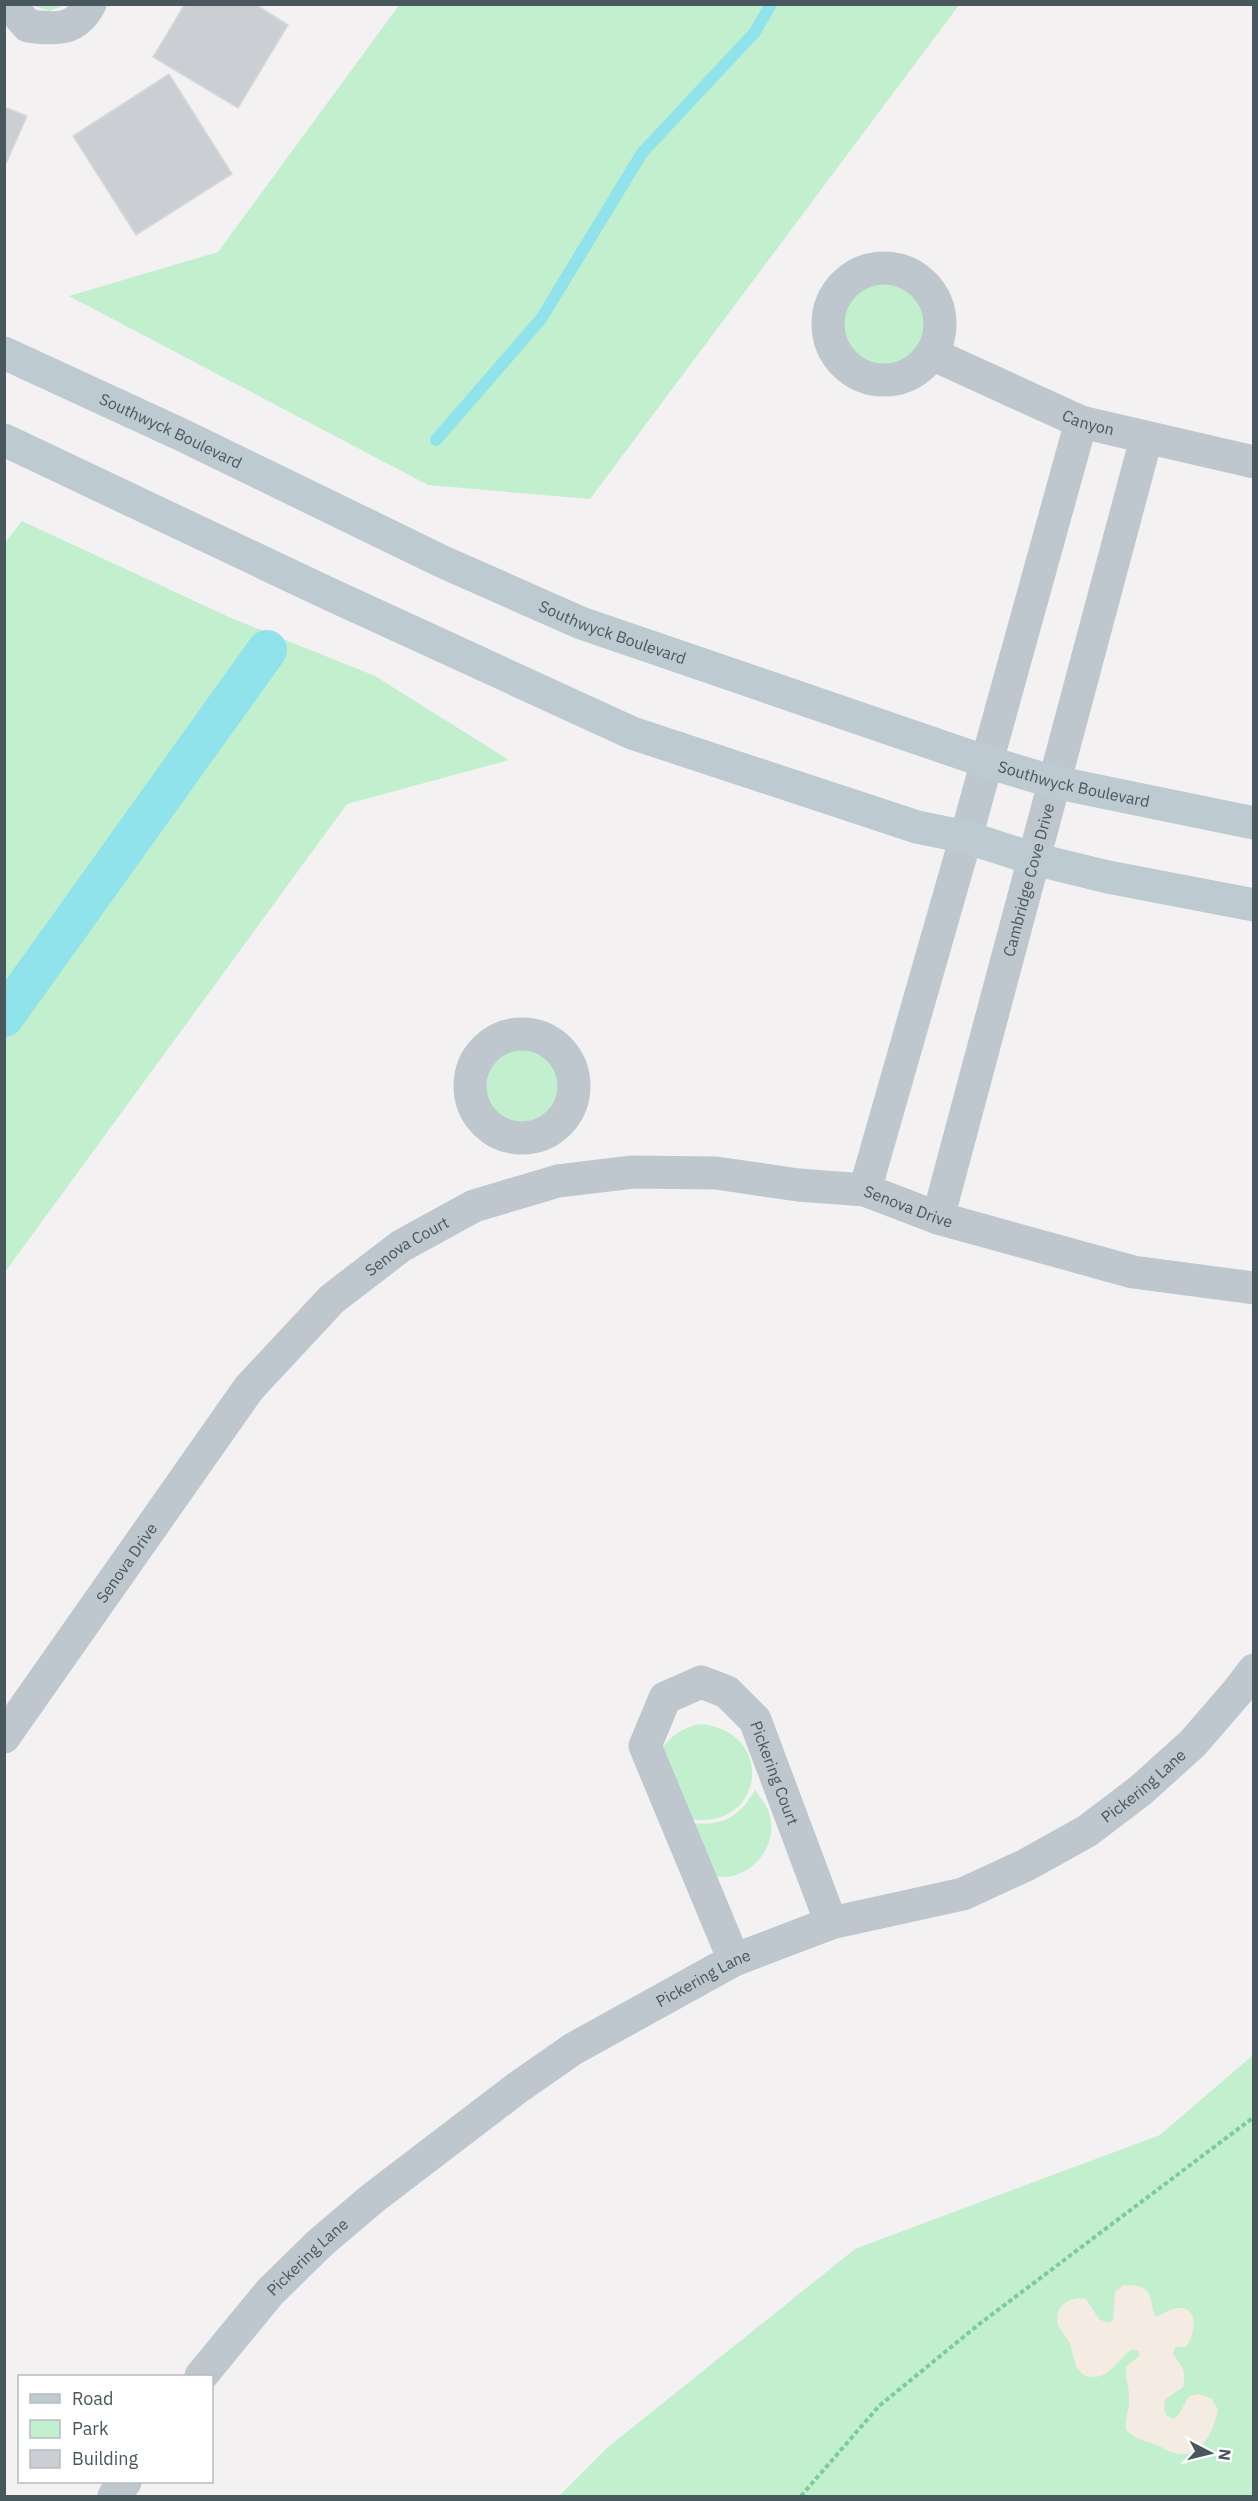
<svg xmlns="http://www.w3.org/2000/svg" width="1258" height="2501" font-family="'IBM Plex Sans',sans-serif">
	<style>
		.green { fill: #c2efce }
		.sand { fill: #f4ece3 }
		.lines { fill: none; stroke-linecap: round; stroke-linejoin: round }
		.stream { stroke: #90e3ea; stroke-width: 12 }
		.canal { stroke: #90e3ea; stroke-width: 40 }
		.building { fill: #cbcfd3; stroke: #d6d8dc; stroke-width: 1.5 }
		.path { stroke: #7bcc9a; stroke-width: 4; stroke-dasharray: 4.5 3; stroke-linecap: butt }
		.street { stroke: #bdc7cd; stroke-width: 33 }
		.secondary { stroke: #becad2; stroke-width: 33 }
		.labels { text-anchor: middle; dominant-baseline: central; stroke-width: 4.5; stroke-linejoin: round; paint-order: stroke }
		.street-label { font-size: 16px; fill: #49575e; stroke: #fff }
	</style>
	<rect width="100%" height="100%" fill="#f3f1f2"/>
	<!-- green -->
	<path class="green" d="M 400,4 L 959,4 L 959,5 L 590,499 L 428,485 L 69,296 L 218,252 Z
		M 31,5 L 66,5 L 49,11 Z
		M834 322a48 48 0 1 1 96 0a48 48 0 1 1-96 0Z
		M 22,521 L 231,618 L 375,676 L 509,760 L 347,804 L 5,1272 L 4,544 Z
		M476 1086a48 48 0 1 1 96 0a48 48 0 1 1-96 0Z
		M 700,1724 C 779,1731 764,1836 684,1818 L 662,1748 C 673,1734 683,1728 700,1724 Z
		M 755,1790 C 759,1796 765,1803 768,1810 C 779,1836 762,1867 736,1875 C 725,1879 714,1876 703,1873 L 681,1821 C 716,1828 737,1822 755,1790 Z
		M 1253,2055 L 1253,2496 L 559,2496 L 607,2448 L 855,2249 L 1160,2135 Z"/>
	<!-- sand -->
	<path class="sand" d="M 1124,2285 C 1154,2286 1148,2293 1155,2317 C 1162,2315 1170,2309 1178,2308 C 1201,2306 1194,2337 1186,2347 L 1175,2347 L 1173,2354 C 1182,2368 1187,2369 1183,2387 L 1165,2399 L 1164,2409 L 1167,2416 L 1174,2419 L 1179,2414 L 1189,2396 L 1199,2394 L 1212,2399 L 1218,2410 C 1214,2428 1206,2449 1186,2454 C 1177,2456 1167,2450 1159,2446 C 1146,2441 1136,2440 1126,2430 C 1125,2419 1129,2411 1129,2401 C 1130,2389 1125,2379 1126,2367 L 1139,2356 L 1139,2351 L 1132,2349 C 1120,2358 1110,2376 1095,2377 C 1074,2378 1075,2358 1070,2344 C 1067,2337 1060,2331 1058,2324 C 1053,2306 1072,2295 1086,2299 L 1099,2319 L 1107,2323 L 1113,2321 L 1115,2292 Z"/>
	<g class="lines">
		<!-- stream -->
		<path class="stream" d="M 436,440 L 541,319 L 642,153 L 755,32 L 771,4"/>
		<!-- canal -->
		<path class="canal" d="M 4,1017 L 267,650"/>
	</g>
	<!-- building -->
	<path class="building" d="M 185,4 L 255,4 L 288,25 L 238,108 L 153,57 Z
		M 169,74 L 232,174 L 136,235 L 73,136 Z
		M 4,107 L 27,116 L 4,168 Z"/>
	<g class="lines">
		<!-- path -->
		<path class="path" d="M 801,2496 L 879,2406 L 978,2325 L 1254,2117"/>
		<!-- street -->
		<g class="street">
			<path d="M 9,4 L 28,26 C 56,29 75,32 90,4"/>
			<circle cx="884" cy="324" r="56"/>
			<path id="s1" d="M 932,354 L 1081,422 L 1254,462"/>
			<circle cx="522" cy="1086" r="52"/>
			<path d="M 865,1190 L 966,837 L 1081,422"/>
			<path id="s2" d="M 938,1218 L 1146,439"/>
			<path id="s3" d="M 4,1737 L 249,1388 L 332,1299 L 401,1246 L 474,1206 L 558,1181 L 633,1172 L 716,1173 L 798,1185 L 865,1190 L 938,1218 L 1133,1272 L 1254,1288"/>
			<path id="s4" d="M 734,1960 L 645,1746 L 665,1698 L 701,1682 L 727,1692 L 755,1720 L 831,1923"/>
			<path id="s5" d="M 201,2376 L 270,2292 L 320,2243 L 373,2198 L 517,2088 L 573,2049 L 734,1960 L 831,1923 L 963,1894 L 1026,1865 L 1087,1831 L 1141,1790 L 1193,1743 L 1238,1691 L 1254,1670"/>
			<path d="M 114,2496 L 125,2482"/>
		</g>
		<!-- secondary -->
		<g class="secondary">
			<path id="s6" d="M 4,353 L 182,435 L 441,561 L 581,623 L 987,762 L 1054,782 L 1254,823"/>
			<path d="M 4,440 L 325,592 L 632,733 L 917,827 L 966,837 L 1034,859 L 1108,877 L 1254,905"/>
		</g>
	</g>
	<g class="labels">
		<!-- street labels -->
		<g class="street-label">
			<text stroke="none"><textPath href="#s1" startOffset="171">Canyon</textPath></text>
			<text stroke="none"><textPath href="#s6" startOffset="184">Southwyck Boulevard</textPath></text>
			<text stroke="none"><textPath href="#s6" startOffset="670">Southwyck Boulevard</textPath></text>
			<text stroke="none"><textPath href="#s6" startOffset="1156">Southwyck Boulevard</textPath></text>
			<text stroke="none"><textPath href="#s2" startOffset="350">Cambridge Cove Drive</textPath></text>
			<text stroke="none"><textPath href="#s3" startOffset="1161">Senova Drive</textPath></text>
			<text stroke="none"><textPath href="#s3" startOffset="640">Senova Court</textPath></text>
			<text stroke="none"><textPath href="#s3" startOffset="213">Senova Drive</textPath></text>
			<text stroke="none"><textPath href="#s4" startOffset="447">Pickering Court</textPath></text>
			<text stroke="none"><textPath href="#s5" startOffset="1132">Pickering Lane</textPath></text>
			<text stroke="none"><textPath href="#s5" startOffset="646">Pickering Lane</textPath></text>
			<text stroke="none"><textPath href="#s5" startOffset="160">Pickering Lane</textPath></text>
		</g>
	</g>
	<!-- border -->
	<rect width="1258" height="2501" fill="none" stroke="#49575e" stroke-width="12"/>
	<!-- legend -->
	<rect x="18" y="2375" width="195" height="108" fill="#ffffff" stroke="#b6bcbf" stroke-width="1.5"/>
	<rect x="30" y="2394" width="30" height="9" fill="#becad2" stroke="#b6bcbf" stroke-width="1.5"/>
	<text x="72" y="2405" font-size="18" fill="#49575e">Road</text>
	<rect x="30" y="2420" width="30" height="18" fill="#c2efce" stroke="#b6bcbf" stroke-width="1.5"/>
	<text x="72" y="2435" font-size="18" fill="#49575e">Park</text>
	<rect x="30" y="2450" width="30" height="18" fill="#cbcfd3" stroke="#b6bcbf" stroke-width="1.5"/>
	<text x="72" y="2465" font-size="18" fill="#49575e">Building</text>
	<!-- north arrow -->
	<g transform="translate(1210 2453) rotate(97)" stroke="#ffffff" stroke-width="4.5" paint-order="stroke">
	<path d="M0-4.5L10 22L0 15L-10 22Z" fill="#49575e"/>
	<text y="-9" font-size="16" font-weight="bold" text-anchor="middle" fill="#49575e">N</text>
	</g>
</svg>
